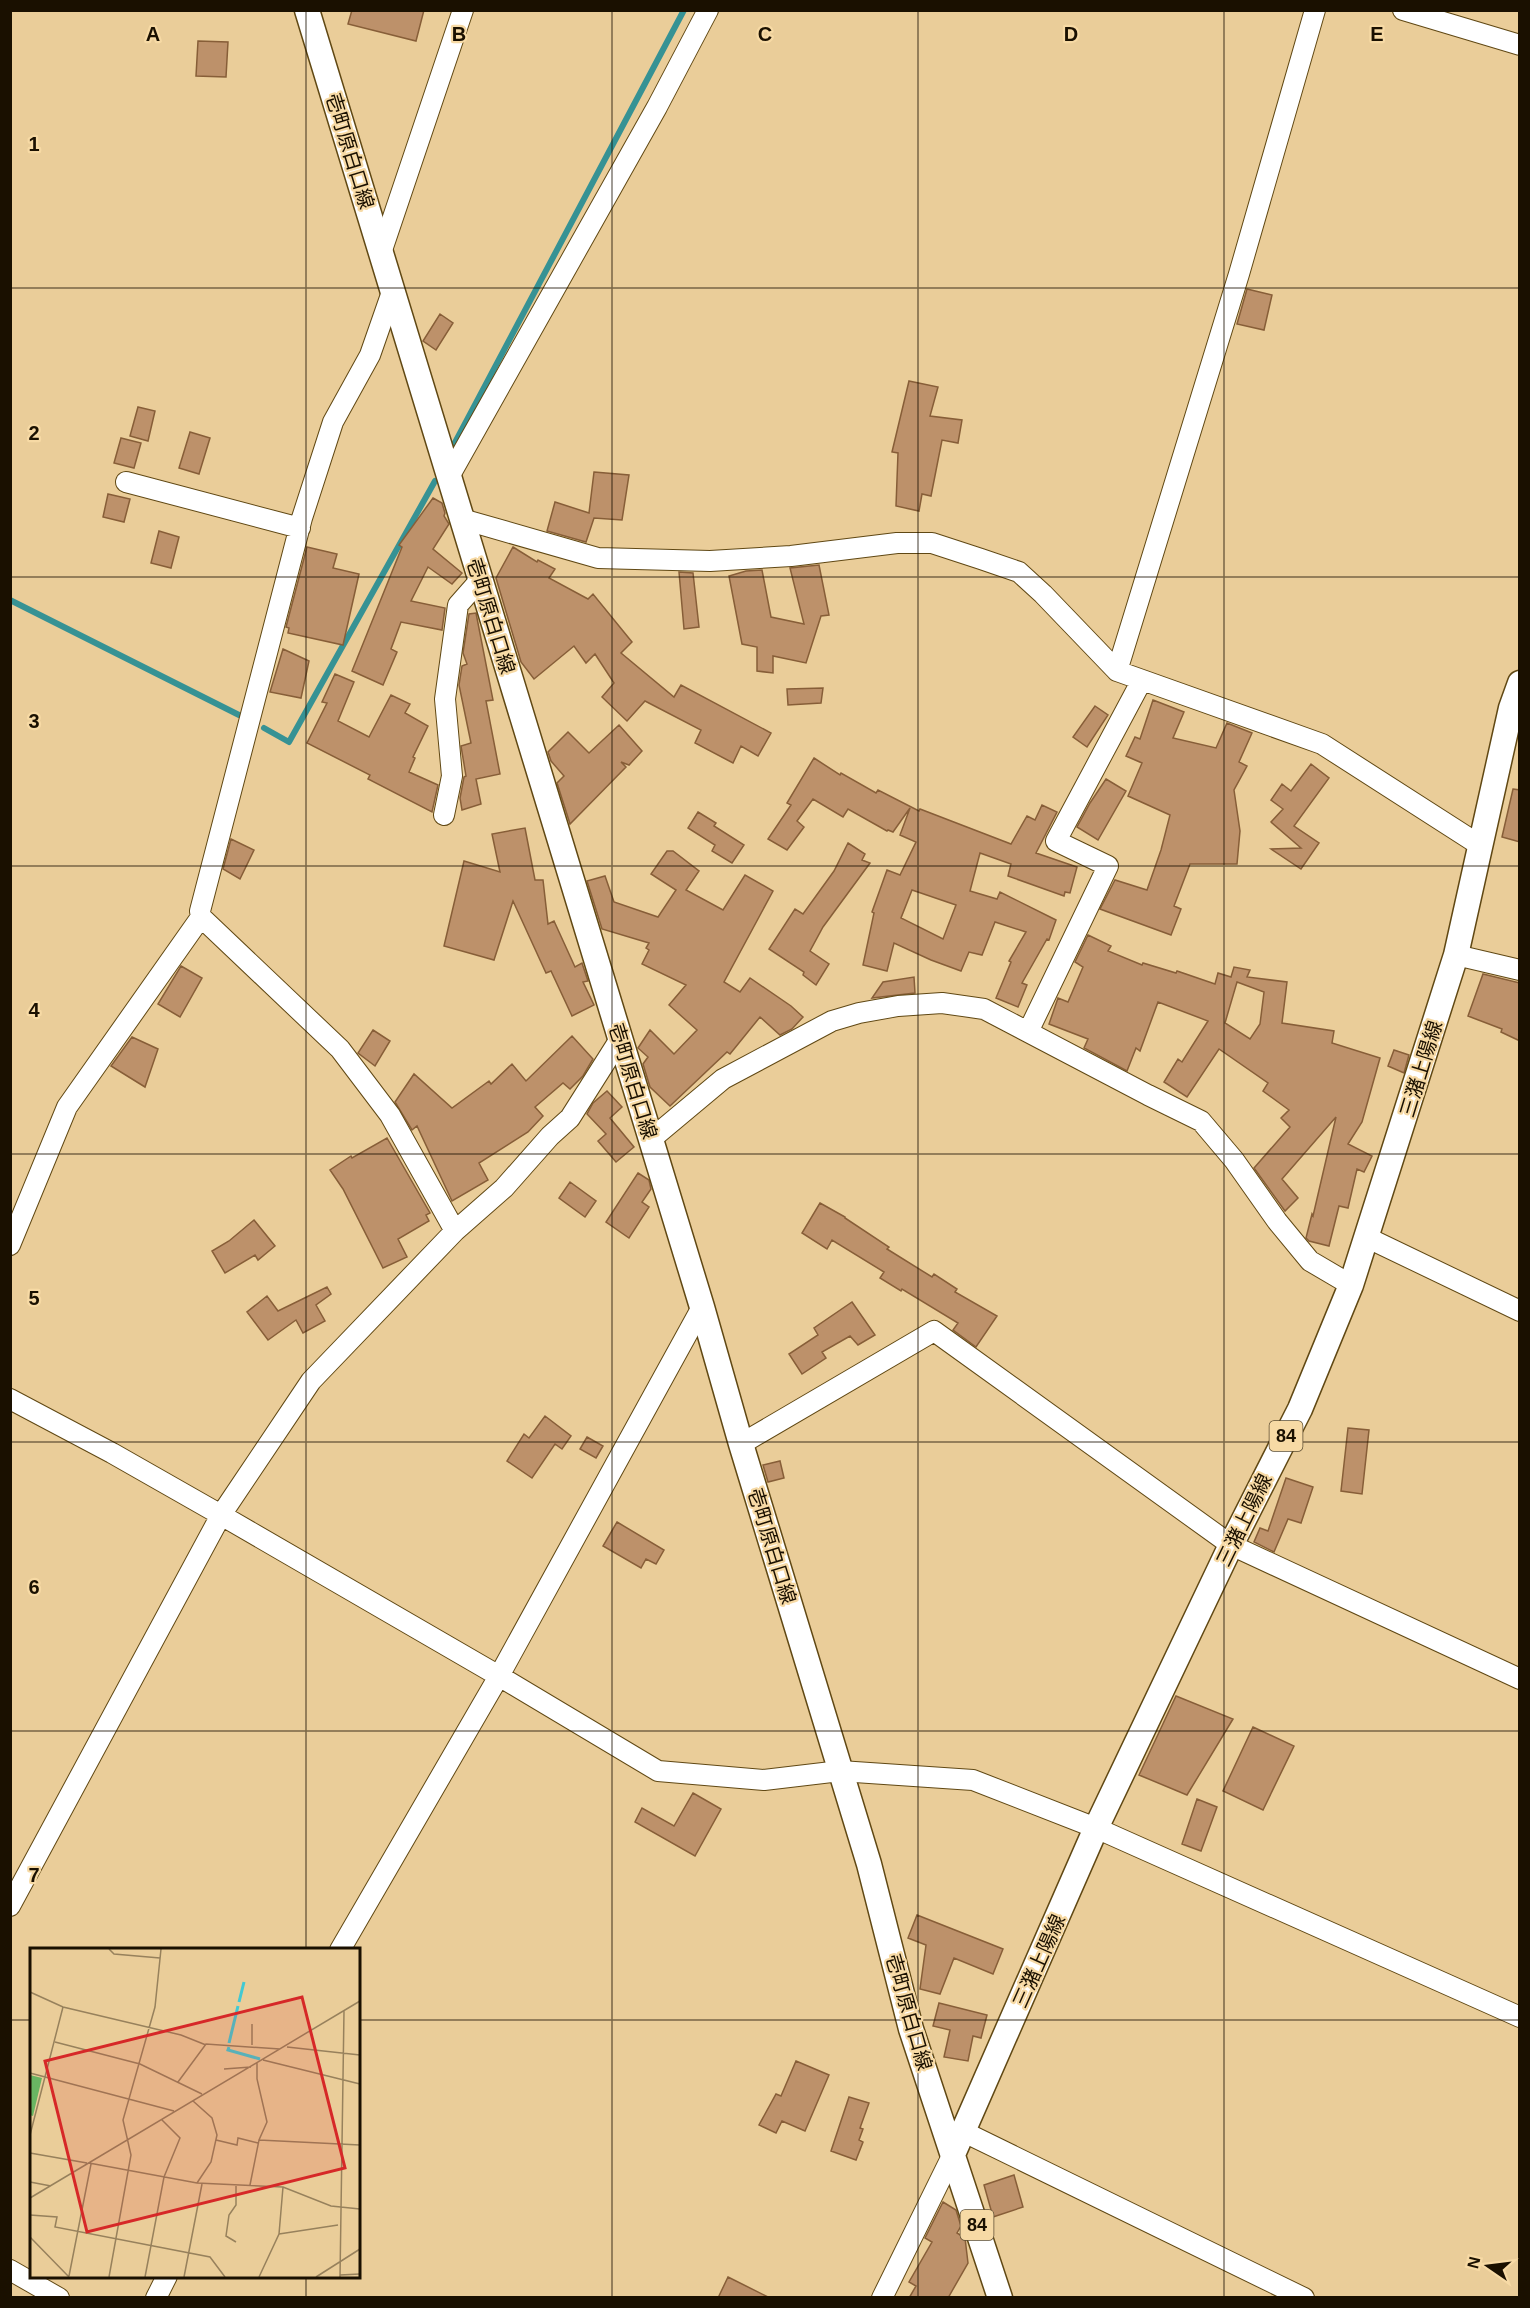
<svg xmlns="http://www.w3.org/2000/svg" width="1530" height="2308" font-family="Helvetica,'Noto Sans JP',sans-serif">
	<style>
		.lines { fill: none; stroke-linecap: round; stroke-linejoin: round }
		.stream { stroke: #369294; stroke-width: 6 }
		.building { fill: #bd916a; stroke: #875e38; stroke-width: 1.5; fill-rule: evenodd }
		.minor-casing { stroke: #604814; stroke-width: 22 }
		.major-casing { stroke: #604814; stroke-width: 27 }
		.minor { stroke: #fff; stroke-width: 20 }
		.major { stroke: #fff; stroke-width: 24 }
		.grid { fill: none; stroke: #1a1000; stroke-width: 1.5; stroke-opacity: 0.55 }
		.labels { text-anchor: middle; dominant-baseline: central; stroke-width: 4.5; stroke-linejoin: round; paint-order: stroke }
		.shield { fill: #f7daa5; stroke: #5c4d32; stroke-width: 1.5 }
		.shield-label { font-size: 18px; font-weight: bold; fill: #1a1000 }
		.street-label { font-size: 20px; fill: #1a1000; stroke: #f7daa5 }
		.inset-river { fill: none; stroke: #42c9d3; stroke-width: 3 }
		.inset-road { fill: none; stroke: #97815c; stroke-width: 1.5 }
		.view { fill: #d62828; fill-opacity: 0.15; stroke: #d62828; stroke-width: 3 }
		.inset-edge { fill: none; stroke: #1a1000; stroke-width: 3 }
		.grid-label { font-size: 20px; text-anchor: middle; font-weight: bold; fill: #1a1000; stroke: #f7daa5; stroke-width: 4.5; stroke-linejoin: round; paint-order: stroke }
	</style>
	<rect width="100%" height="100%" fill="#eacd99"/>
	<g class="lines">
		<!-- stream -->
		<path class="stream" d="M 450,452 L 684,10
			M 10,600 L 239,715
			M 264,728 L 289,742 L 435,481"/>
	</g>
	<!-- building -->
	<path class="building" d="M 352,10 L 424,10 L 416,41 L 348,24 Z
		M 198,41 L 228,42 L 226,77 L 196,76 Z
		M 1247,289 L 1272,295 L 1264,330 L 1237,324 Z
		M 440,314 L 453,323 L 436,350 L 423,341 Z
		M 909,381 L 938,387 L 930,416 L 962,420 L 958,443 L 942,440 L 931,496 L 922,494 L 919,511 L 896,506 L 898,453 L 892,452 Z
		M 138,407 L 155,411 L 148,441 L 130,436 Z
		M 190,432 L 210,438 L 199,474 L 179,468 Z
		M 121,438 L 141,443 L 134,468 L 114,463 Z
		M 594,472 L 629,475 L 622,520 L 594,518 L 586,542 L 547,531 L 555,502 L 589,513 Z
		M 108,494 L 130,499 L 124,522 L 103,517 Z
		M 433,498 L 442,503 L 445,513 L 444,516 L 449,524 L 433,549 L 462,573 L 452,584 L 428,567 L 411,601 L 445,608 L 442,630 L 401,622 L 391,649 L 397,652 L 383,685 L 352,671 L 402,547 L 399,545 Z
		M 159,531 L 179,537 L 171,568 L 151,563 Z
		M 307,547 L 337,554 L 333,568 L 359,574 L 343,645 L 288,633 L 289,628 L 286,627 Z
		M 513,547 L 537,562 L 538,560 L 555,569 L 549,578 L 588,599 L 593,594 L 632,642 L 621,653 L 674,697 L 681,685 L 771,733 L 758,756 L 741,746 L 733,763 L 695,743 L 701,730 L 645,701 L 627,721 L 602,697 L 614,683 L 595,654 L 586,663 L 574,646 L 534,679 L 521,662 L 496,578 Z
		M 819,565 L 829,615 L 821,616 L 806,663 L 773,656 L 773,673 L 757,671 L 757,647 L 742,644 L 729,576 L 746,571 L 762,570 L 771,617 L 804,624 L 790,568 Z
		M 679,572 L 693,573 L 699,627 L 684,629 Z
		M 476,613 L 493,700 L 486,701 L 500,774 L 476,779 L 481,804 L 462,810 L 460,798 L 464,777 L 466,776 L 461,746 L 471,743 L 459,685 L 462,666 L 467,664 L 463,653 L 469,614 Z
		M 283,649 L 309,661 L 301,698 L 270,692 Z
		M 335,674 L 354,682 L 338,721 L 369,737 L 391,695 L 410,704 L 405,713 L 428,726 L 413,757 L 415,758 L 409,772 L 438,785 L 432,812 L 368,779 L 370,775 L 307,743 L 327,703 L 322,702 Z
		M 823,688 L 821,703 L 788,705 L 787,689 Z
		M 1153,700 L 1184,712 L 1173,738 L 1216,748 L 1227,723 L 1252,733 L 1239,762 L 1247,766 L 1234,790 L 1240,831 L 1237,864 L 1190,864 L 1174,906 L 1181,909 L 1171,935 L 1100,909 L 1115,880 L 1147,890 L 1161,850 L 1170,815 L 1128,796 L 1142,763 L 1126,756 L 1135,737 L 1140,739 Z
		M 1095,706 L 1108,715 L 1087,747 L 1073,737 Z
		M 619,725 L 642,751 L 629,765 L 621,762 L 626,767 L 570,824 L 557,783 L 564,776 L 551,761 L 548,752 L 568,732 L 589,753 Z
		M 814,758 L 840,775 L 841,773 L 876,793 L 878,790 L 919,811 L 920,809 L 1011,844 L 1027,816 L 1035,820 L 1042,805 L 1057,812 L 1036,853 L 1077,867 L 1070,893 L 1065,892 L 1064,896 L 1008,876 L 1011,864 L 980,853 L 970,891 L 997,899 L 1000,892 L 1056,920 L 1049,940 L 1047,939 L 1022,983 L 1027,985 L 1018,1007 L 996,998 L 1011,962 L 1009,961 L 1026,932 L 995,922 L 982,955 L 969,952 L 961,971 L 931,960 L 894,943 L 887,971 L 863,965 L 874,913 L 872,912 L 887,870 L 900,875 L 916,842 L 900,835 L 910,808 L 893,832 L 888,830 L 887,831 L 848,809 L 843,817 L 813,799 L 797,821 L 804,827 L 787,850 L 768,839 L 791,805 L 787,803 ZM 912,890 L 956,905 L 943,939 L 901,918 Z
		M 1311,764 L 1329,778 L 1294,826 L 1319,843 L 1301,869 L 1271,849 L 1301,848 L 1271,822 L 1283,809 L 1271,800 L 1282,784 L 1291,791 Z
		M 1106,779 L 1126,791 L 1098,840 L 1077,827 L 1090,803 Z
		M 1513,789 L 1520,790 L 1520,842 L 1502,837 Z
		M 698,812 L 716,823 L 714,826 L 744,845 L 732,863 L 712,851 L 715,845 L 688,828 Z
		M 525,828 L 535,880 L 543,880 L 548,924 L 554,921 L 575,967 L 582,963 L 588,981 L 583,982 L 594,1005 L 572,1016 L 551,971 L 546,973 L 513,901 L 494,960 L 444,946 L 464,861 L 500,872 L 492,834 Z
		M 231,839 L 254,850 L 240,879 L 223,869 Z
		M 848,843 L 865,854 L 862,860 L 870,863 L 823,927 L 810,951 L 829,964 L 816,985 L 803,975 L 804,972 L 769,949 L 795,909 L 803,914 L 834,871 Z
		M 667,851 L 673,851 L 699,871 L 686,890 L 723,910 L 745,875 L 773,891 L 724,982 L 740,992 L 750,978 L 791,1006 L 803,1017 L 792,1029 L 780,1035 L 760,1017 L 730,1054 L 727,1052 L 670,1106 L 650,1087 L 643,1064 L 648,1057 L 638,1048 L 650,1030 L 674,1054 L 697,1030 L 669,1005 L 686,985 L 642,964 L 649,950 L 646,948 L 649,943 L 602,929 L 587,881 L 605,876 L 614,902 L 658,917 L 676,890 L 651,874 Z
		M 1088,935 L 1111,946 L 1108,951 L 1142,965 L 1143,963 L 1176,973 L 1177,971 L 1215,984 L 1218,973 L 1231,977 L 1234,967 L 1250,970 L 1247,977 L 1287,982 L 1282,1023 L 1334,1031 L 1332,1043 L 1380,1058 L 1362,1122 L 1348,1144 L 1372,1156 L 1364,1172 L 1357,1169 L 1348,1208 L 1339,1206 L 1329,1246 L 1309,1241 L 1306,1238 L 1312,1214 L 1313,1216 L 1336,1117 L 1282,1179 L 1298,1198 L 1285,1211 L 1254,1168 L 1290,1127 L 1281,1118 L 1289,1110 L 1263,1091 L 1268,1083 L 1219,1049 L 1187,1097 L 1164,1082 L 1178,1059 L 1182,1062 L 1208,1021 L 1158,1002 L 1140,1051 L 1136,1048 L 1127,1071 L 1084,1048 L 1088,1039 L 1049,1024 L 1058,998 L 1068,1002 L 1083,967 L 1075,962 ZM 1237,982 L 1264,992 L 1260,1024 L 1250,1039 L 1225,1023 Z
		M 181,966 L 202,978 L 180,1017 L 158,1004 Z
		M 1483,974 L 1520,983 L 1520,1041 L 1501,1032 L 1502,1029 L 1468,1016 Z
		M 914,977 L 915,993 L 872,998 L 883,982 Z
		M 373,1030 L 390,1041 L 375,1066 L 358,1053 Z
		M 572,1036 L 593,1059 L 583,1076 L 570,1089 L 563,1083 L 535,1107 L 543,1116 L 528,1132 L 479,1163 L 488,1180 L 452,1201 L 417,1126 L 412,1130 L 395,1102 L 414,1074 L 452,1108 L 489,1081 L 491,1084 L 512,1064 L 526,1081 Z
		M 132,1037 L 158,1049 L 145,1087 L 111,1066 Z
		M 1394,1050 L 1409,1055 L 1404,1073 L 1388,1066 Z
		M 607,1091 L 622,1107 L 610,1118 L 634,1147 L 616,1162 L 598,1141 L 606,1134 L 587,1114 L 593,1103 Z
		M 387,1138 L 430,1213 L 426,1215 L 429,1221 L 398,1239 L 407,1257 L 383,1268 L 343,1189 L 330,1170 L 351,1156 L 352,1158 Z
		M 638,1173 L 649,1180 L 651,1189 L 642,1202 L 649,1207 L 629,1238 L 606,1222 Z
		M 570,1182 L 596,1201 L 585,1217 L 559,1198 Z
		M 820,1203 L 845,1217 L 845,1218 L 889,1247 L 887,1249 L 932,1277 L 934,1274 L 957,1289 L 955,1292 L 997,1316 L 976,1347 L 953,1330 L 958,1323 L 902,1289 L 901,1291 L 880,1278 L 884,1272 L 832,1240 L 827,1249 L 802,1233 Z
		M 254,1220 L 275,1246 L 258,1260 L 255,1255 L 225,1273 L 212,1251 L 229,1241 Z
		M 327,1287 L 331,1294 L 316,1305 L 325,1321 L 303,1333 L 296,1320 L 268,1340 L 247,1312 L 267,1296 L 278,1311 Z
		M 852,1302 L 875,1335 L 858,1345 L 850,1336 L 822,1352 L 826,1358 L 802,1374 L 789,1354 L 818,1335 L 814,1328 Z
		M 545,1416 L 571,1436 L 562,1449 L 555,1444 L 532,1478 L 507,1461 L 524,1434 L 529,1438 Z
		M 1348,1428 L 1369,1430 L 1362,1494 L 1341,1491 Z
		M 587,1437 L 603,1446 L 596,1458 L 580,1449 Z
		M 780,1461 L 784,1478 L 768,1482 L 763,1465 Z
		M 1286,1478 L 1313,1487 L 1301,1523 L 1288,1519 L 1274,1552 L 1254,1542 L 1260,1528 L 1268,1531 Z
		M 617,1522 L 664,1550 L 656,1564 L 646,1559 L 641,1568 L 603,1546 Z
		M 1176,1696 L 1233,1719 L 1187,1795 L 1139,1775 Z
		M 1253,1727 L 1294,1746 L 1263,1810 L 1223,1791 Z
		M 693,1793 L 721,1809 L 695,1856 L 635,1822 L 642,1808 L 674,1826 Z
		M 1197,1799 L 1217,1807 L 1201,1851 L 1182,1844 Z
		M 917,1915 L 1003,1949 L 993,1974 L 954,1958 L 940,1994 L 920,1989 L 926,1945 L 908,1938 Z
		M 939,2003 L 987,2015 L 981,2038 L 973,2036 L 968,2061 L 944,2057 L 950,2030 L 933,2026 Z
		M 796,2061 L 829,2075 L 805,2131 L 782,2121 L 776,2133 L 759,2125 L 776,2094 L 781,2096 Z
		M 849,2097 L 869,2103 L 860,2128 L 863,2129 L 859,2140 L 863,2142 L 856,2160 L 831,2151 Z
		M 1014,2175 L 1023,2207 L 993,2217 L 984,2185 Z
		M 943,2202 L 956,2210 L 961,2226 L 957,2233 L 965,2238 L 968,2263 L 948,2298 L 909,2298 L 916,2286 L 909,2282 L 932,2242 L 925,2238 Z
		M 728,2277 L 770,2298 L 718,2298 Z"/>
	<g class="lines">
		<defs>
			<path id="minor" d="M 1403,10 L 1520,45
				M 381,253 L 463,10
				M 392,292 L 370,355 L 333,422 L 302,518 L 200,911 L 201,917 L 340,1049 L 390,1115 L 455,1231
				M 450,475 L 657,107 L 708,10
				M 126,482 L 300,528
				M 462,519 L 598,558 L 710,561 L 791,556 L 897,543 L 932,543 L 981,559 L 1019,572 L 1043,594 L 1117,671 L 1322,744 L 1481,846
				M 1117,671 L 1239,274 L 1315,10
				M 444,815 L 452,776 L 445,699 L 458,605 L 480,580
				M 1456,955 L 1520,970
				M 1028,1032 L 1108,866 L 1056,841 L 1142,680
				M 650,1140 L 723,1079 L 832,1021 L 859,1013 L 898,1006 L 942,1003 L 984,1009 L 1148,1095 L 1201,1121 L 1234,1160 L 1277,1221 L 1310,1261 L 1351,1285
				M 1368,1238 L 1520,1311
				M 10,1245 L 67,1107 L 201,917
				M 10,1399 L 112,1453 L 221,1515 L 499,1676 L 658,1771 L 764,1780 L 840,1771 L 973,1780 L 1096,1828 L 1520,2017
				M 741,1444 L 934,1331 L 1231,1545 L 1520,1679
				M 10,1906 L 221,1515 L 311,1381 L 455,1231 L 504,1188 L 550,1136 L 570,1118 L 620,1039
				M 340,1950 L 499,1676 L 702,1307
				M 964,2132 L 1304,2298
				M 10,2270 L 59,2298
				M 156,2298 L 167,2276
				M 882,2298 L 954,2152"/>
			<path id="major" d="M 307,10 L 702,1307 L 741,1444 L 869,1864 L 911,2029 L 1000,2298
				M 954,2152 L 1096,1828 L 1231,1545 L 1300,1409 L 1351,1285 L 1456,955 L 1511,708 L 1520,683"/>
		</defs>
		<!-- minor casing -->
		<use href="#minor" class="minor-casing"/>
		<!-- major casing -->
		<use href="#major" class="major-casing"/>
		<!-- minor -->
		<use href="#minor" class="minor"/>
		<!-- major -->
		<use href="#major" class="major"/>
	</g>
	<!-- grid -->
	<path class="grid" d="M 306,10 L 306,1950M 612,10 L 612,2298M 918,10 L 918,2298M 1224,10 L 1224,2298M 10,288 L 1520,288M 10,577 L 1520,577M 10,866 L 1520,866M 10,1154 L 1520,1154M 10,1442 L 1520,1442M 10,1731 L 1520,1731M 10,2020 L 32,2020M 358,2020 L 1520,2020M 306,2276 L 306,2298"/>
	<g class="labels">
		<!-- shield labels -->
		<g class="shield">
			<rect x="1269.5" y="1421" width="33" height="30" rx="4.5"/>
			<rect x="960.5" y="2210" width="33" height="30" rx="4.5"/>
		</g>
		<g class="shield-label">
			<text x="1286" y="1436">84</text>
			<text x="977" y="2225">84</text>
		</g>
		<!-- street labels -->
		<g class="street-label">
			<text transform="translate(350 151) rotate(73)">壱町原白口線</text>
			<text transform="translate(491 616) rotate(73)">壱町原白口線</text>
			<text transform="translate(1421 1069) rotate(-73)">三潴上陽線</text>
			<text transform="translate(633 1081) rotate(73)">壱町原白口線</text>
			<text transform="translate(1244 1520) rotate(-64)">三潴上陽線</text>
			<text transform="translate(772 1546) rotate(73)">壱町原白口線</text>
			<text transform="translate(1039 1961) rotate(-66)">三潴上陽線</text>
			<text transform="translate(909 2012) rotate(74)">壱町原白口線</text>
		</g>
	</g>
	<!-- overview -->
	<g transform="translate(30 1948)">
		<rect width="330" height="330" fill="#eacd99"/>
		<path d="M 0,127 L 12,130 L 3,168 L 0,167 Z" fill="#69b562"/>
		<path class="inset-river" d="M 209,54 L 214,34M 199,95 L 208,58M 199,99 L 198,102 L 230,111"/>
		<path class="inset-road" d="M 79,1 L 84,6 L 130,10M 0,44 L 33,59 L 151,87 L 176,97M 25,94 L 110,116 L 172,146M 222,97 L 222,76M 257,99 L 330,107M 233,112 L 330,136M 194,121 L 221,119M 0,125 L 144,163M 148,134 L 176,96 L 250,101M 163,153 L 182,170 L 187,187 L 181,214 L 167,235M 0,187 L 33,59M 186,192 L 207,197 L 208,190 L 228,195M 229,192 L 330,197M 0,205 L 57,215M 59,215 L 167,235 L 253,239 L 301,258 L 330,261M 0,234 L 21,238M 220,237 L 229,192 L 237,174 L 227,131 L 227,115M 0,250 L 330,53M 0,267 L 27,269 L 25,279 L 180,309 L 195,329M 249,286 L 308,277M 0,289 L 39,329M 206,294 L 196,288 L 199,267 L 206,257 L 206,238M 310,327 L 330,326M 39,328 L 61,216M 79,329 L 101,207 L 93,172 L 125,59 L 131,1M 115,329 L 134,229 L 150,190 L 132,172M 154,329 L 172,236M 229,329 L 249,286 L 253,239M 286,329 L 330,301M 310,329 L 314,63"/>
		<path class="view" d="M 272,49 L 315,220 L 57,284 L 15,113 Z"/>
		<rect width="330" height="330" class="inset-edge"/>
	</g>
	<g class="grid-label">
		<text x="153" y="41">A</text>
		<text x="459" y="41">B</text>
		<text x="765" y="41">C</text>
		<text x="1071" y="41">D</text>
		<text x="1377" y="41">E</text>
		<text x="34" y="151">1</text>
		<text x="34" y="440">2</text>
		<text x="34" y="728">3</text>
		<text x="34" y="1017">4</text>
		<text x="34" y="1305">5</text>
		<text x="34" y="1594">6</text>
		<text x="34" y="1882">7</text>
	</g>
	<!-- border -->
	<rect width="1530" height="2308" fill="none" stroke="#1a1000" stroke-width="24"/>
	<!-- north arrow -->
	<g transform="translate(1488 2266) rotate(284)" stroke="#f7daa5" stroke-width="4.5" paint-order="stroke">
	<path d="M0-4.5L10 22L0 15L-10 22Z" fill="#1a1000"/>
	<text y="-9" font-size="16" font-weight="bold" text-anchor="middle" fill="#1a1000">N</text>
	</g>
</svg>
